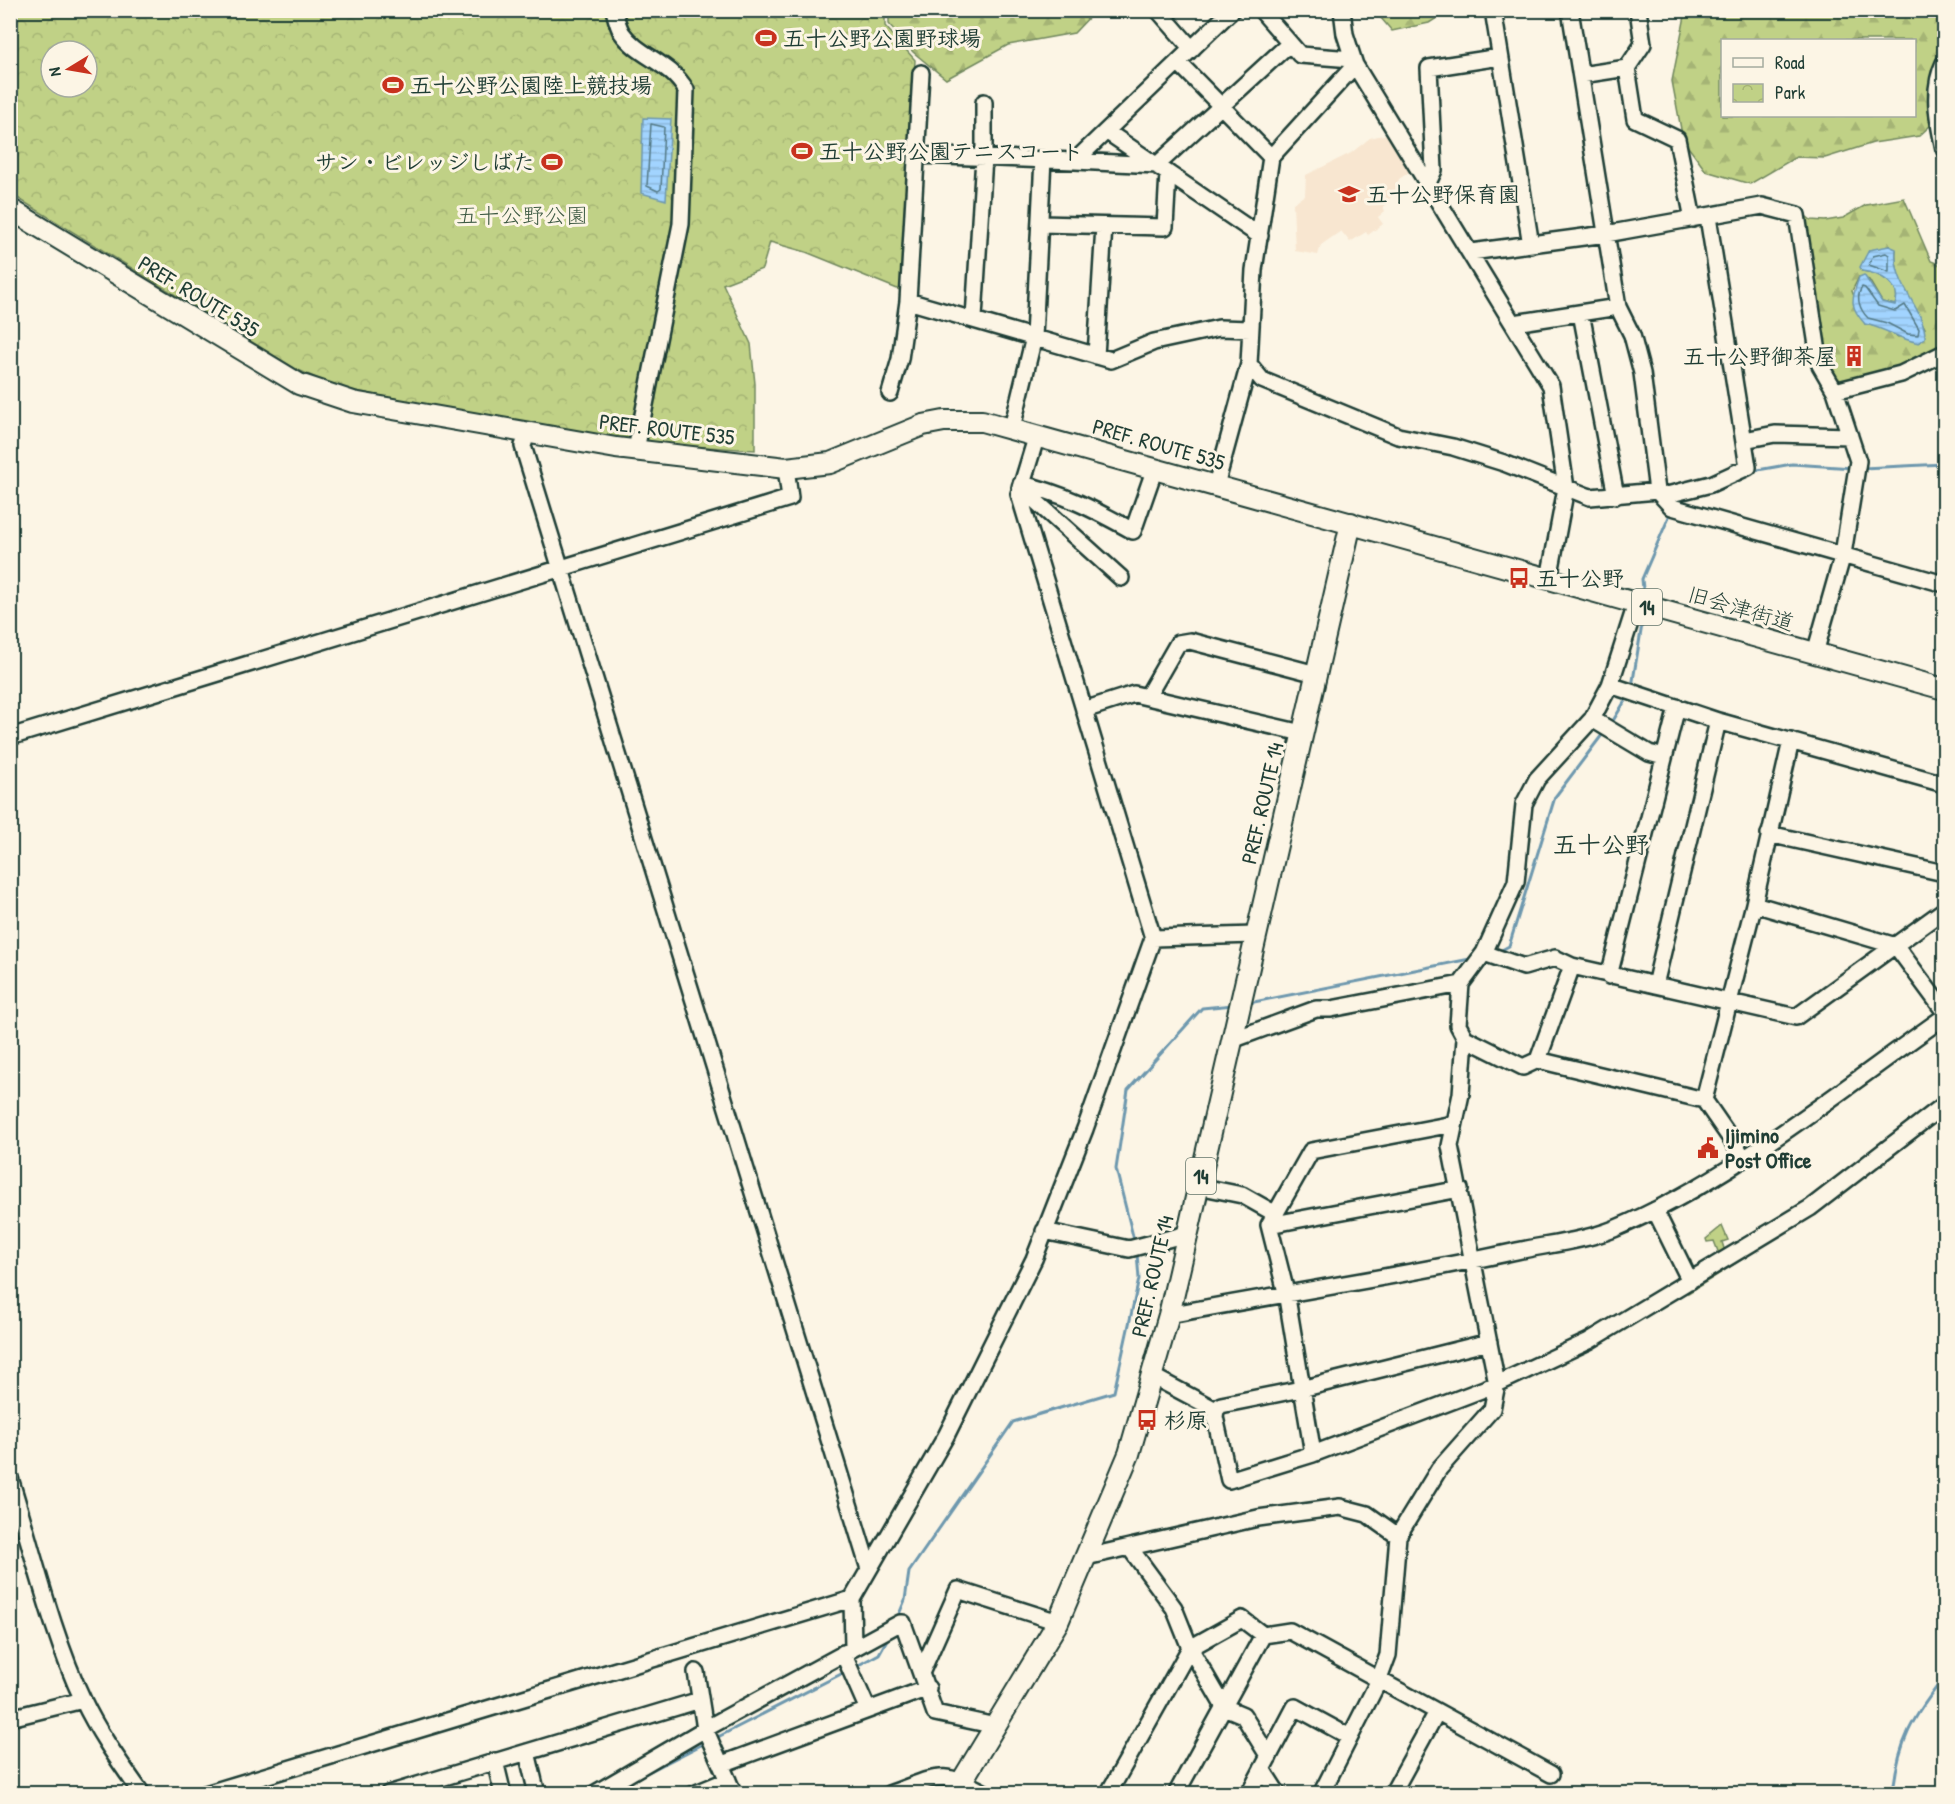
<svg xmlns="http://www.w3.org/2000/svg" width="1955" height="1804" font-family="'Patrick Hand','Klee One',sans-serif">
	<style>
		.built { fill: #f8e6d0 }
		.grass { fill: #c0d186; stroke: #70875d; stroke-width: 1.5 }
		.forest { fill: url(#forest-firs); stroke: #70875d; stroke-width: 1.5; fill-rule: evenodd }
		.park { fill: url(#park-crowns); stroke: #70875d; stroke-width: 1.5; fill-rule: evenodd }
		.water { fill: url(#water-rules); stroke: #6e98ae; stroke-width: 1.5 }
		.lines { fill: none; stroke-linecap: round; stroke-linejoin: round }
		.shore { stroke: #537985; stroke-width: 1.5 }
		.stream { stroke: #6e98ae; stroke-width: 3 }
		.minor-casing { stroke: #1f3d34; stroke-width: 20 }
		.major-casing { stroke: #1f3d34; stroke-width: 24 }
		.minor { stroke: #fcf5e5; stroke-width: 15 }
		.major { stroke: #fcf5e5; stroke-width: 20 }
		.labels { text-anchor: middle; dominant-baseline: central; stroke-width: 6; stroke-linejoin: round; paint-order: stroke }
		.shield { fill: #fcf5e5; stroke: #617469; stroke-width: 1.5 }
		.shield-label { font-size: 21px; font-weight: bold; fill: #1f3d34 }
		.poi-label { font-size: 22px; font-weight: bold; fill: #1f3d34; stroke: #fcf5e5; text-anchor: start }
		.park-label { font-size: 22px; fill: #3f5b44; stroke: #fcf5e5 }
		.street-label { font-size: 22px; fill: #1f3d34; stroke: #fcf5e5 }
		.neighbourhood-label { font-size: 24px; font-weight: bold; fill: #1f3d34; stroke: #fcf5e5 }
	</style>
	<defs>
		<pattern id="forest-firs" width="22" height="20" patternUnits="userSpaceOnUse" patternTransform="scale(1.5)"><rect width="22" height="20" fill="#c0d186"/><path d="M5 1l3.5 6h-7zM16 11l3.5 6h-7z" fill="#a5b474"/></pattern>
		<pattern id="park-crowns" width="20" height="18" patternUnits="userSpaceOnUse" patternTransform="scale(1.5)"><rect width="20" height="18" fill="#c0d186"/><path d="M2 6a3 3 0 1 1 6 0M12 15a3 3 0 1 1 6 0" fill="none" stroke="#a5b474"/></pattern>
		<pattern id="water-rules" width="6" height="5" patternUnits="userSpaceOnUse" patternTransform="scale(1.5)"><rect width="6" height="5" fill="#a2d4ff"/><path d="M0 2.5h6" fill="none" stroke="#8bb7db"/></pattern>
	</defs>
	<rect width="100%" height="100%" fill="#fcf5e5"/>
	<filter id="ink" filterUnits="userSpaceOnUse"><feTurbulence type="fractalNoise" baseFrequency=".0167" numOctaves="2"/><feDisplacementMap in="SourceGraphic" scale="12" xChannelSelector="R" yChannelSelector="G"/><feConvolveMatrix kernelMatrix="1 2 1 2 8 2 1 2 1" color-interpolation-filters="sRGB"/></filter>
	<g filter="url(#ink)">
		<!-- built -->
		<path class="built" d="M 1387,134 L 1411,171 L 1399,179 L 1395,192 L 1383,207 L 1385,211 L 1378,217 L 1383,224 L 1368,235 L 1366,232 L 1350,242 L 1341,231 L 1321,245 L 1318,255 L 1295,251 L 1293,203 L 1305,195 L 1306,175 L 1351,153 L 1370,138 Z"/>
		<!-- grass -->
		<path class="grass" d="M 1944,1113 L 1944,1116 C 1863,1181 1777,1239 1688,1293 L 1688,1290 C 1778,1236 1863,1179 1944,1113 Z
			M 1722,1226 L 1728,1240 L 1722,1242 L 1726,1255 L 1696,1273 L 1690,1271 L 1680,1249 L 1684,1257 L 1691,1261 L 1691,1269 L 1696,1271 L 1719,1254 L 1714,1241 L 1707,1242 L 1706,1239 Z"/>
		<!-- forest -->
		<path class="forest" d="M 889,11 L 889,10 L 1095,11 L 1074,33 L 1008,45 L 946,79 L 913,52 L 889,24 Z
			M 1375,11 L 1448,11 L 1429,23 L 1392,31 Z
			M 1686,11 L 1944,11 L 1944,42 L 1940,49 L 1931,88 L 1931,125 L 1919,136 L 1873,143 L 1825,158 L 1796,157 L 1750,184 L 1706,171 L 1683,140 L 1672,81 ZM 1722,40 L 1914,40 L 1914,116 L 1722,116 Z
			M 1904,198 L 1931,261 L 1944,266 L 1944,348 L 1899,371 L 1837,385 L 1824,361 L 1803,214 L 1811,220 L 1825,221 L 1843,218 L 1866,205 ZM 1889,246 L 1896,250 C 1893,278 1912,304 1925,328 L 1898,337 L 1884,328 L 1865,324 L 1852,291 L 1859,277 L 1869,280 L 1882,302 L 1895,305 C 1903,284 1879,273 1862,271 Z"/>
		<!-- park -->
		<path class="park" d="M 10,11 L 885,11 L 885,26 L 915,60 L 903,286 L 900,290 L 806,252 L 770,242 L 762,269 L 723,284 L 751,344 L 755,384 L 755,450 L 610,441 L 336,387 L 296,369 L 11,194 ZM 51,51 L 87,51 L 87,87 L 51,87 Z"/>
		<!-- water -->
		<path class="water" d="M 643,118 L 671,119 L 666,200 L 641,193 Z
			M 1889,246 L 1896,249 C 1892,286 1926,309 1925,338 L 1919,343 C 1899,339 1884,328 1865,324 C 1848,305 1852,299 1859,277 L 1864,275 L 1882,302 L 1895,305 C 1903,284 1878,273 1862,271 L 1860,267 L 1869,250 Z"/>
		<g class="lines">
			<!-- shore -->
			<path class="shore" d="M 651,124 L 664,127 L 661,189 L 658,191 L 647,186 Z
				M 1886,253 L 1889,255 L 1889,272 L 1869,265 L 1873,256 Z
				M 1862,287 L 1865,288 L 1878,306 L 1895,311 L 1905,305 L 1919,329 L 1918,335 L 1908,334 L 1887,323 L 1868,318 C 1860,310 1855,298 1862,287 Z"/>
			<!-- stream -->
			<path class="stream" d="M 1863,468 L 1944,464
				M 1752,471 L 1792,464 L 1853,468
				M 1644,599 L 1642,579 L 1671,512
				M 1632,687 L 1644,612
				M 1611,724 L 1628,696
				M 1498,952 L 1509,946 L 1555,797 L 1605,731
				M 1249,1003 L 1475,958
				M 1135,1244 L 1116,1169 L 1128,1090 L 1202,1008 L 1233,1005
				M 897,1619 L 905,1600 L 909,1572 L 1013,1422 L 1114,1392 L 1139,1279 L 1137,1253
				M 855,1667 L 879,1654 L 889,1636
				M 714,1739 L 847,1671
				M 625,1784 L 705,1743
				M 1893,1794 C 1898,1739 1913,1719 1944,1677"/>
			<defs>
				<path id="minor" d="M 614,10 C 616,18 618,27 622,33 C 639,57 670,62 686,90 L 681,224 L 636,450
					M 1158,10 L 1192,49
					M 1261,10 L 1300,55 L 1352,59
					M 1342,10 L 1345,34 L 1355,65 L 1551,386 L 1566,488 L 1549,579
					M 1493,10 L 1531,245
					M 1570,10 L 1618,307 L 1632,335 L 1642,373 L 1657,491 L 1672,507 L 1944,584
					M 1638,10 L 1643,44 L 1627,68 L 1635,119 L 1677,139 L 1693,219
					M 1178,62 L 1271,157
					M 1944,63 C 1931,90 1938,121 1944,149
					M 1581,75 L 1627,68
					M 1106,131 L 1260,236
					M 917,155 L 1075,161 L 1232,10
					M 1075,161 L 1157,165 L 1289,44
					M 1427,185 L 1434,170 L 1429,68 L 1500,57
					M 1040,224 L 1165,227 L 1168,173
					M 1471,252 L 1606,234 L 1762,206 L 1797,215 L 1820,365 L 1835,391 L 1858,461 L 1843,554 L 1815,653
					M 908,301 L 1111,360 L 1154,342 L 1219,328 L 1250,329
					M 1581,313 L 1616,496
					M 974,318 L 984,157 L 984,102
					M 1514,323 L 1618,307
					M 1096,356 L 1104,226
					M 1249,364 L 1262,380 L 1398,436 L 1453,447 L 1504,463 L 1590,497 L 1657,491
					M 1835,391 L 1901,374 L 1944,353
					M 890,393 L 900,359 L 908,301 L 921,73
					M 1012,428 L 1034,337 L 1043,159
					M 527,434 L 523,446 L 869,1569
					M 1744,440 L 1775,434 L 1850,436
					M 1021,484 C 1061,492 1097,511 1133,531 L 1155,468
					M 1216,485 L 1249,364 L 1254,270 L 1271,157 L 1355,65
					M 1020,487 L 1121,578
					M 1663,496 L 1711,484 L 1748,467 L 1708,217
					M 1610,685 L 1718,721 L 1944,784
					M 1147,697 L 1178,643 L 1190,641 L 1316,674
					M 1084,710 L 1134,694 L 1302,733
					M 1592,719 L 1649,753 L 1664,757
					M 10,737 L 790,498 L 786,468
					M 1769,834 L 1944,873
					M 1754,904 L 1896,946 L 1944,1011
					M 1153,938 L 1255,935
					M 1484,953 L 1524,967 L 1555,958 L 1572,966
					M 1609,976 L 1677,707
					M 1655,985 L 1718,721
					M 1465,1038 L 1523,1067 L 1538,1060 L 1704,1100 L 1744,1158
					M 1232,1040 L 1316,1009 L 1331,1009 L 1461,984 L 1484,953 L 1516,882 L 1524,804 L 1537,779 L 1592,719 L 1610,685 L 1636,604
					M 1538,1060 L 1572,966 L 1796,1017 L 1944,910
					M 1704,1100 L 1754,904 L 1791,741
					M 1198,1186 L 1242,1195 L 1274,1213
					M 1655,1210 L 1690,1281
					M 1269,1225 L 1460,1189
					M 1044,1231 L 1129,1249 L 1187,1234
					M 1169,1315 C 1283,1293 1399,1277 1512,1252 C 1544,1245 1584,1241 1614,1229 C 1728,1182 1843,1088 1944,1017
					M 1489,1342 L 1301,1389 L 1221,1405 L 1216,1410 L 1215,1417 L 1229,1480 L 1313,1454 L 1497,1384 L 1589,1341 L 1810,1208 L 1944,1105
					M 1152,1376 L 1216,1410
					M 1313,1454 L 1286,1292 L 1269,1225 L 1311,1151 L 1453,1124
					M 10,1478 C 32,1548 52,1635 83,1700 C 99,1734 121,1764 142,1794
					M 1130,1548 L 1174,1608 L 1190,1648 L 1224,1707 L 1243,1715 L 1269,1757
					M 1086,1557 L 1258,1518 L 1340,1507 L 1367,1514 L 1398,1536
					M 853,1648 L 852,1599 L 946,1436 L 1034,1259 L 1085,1129 L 1153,938 L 1019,494 L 1037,435
					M 843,1653 L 868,1710
					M 922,1671 L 958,1590 L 1058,1622
					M 696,1672 L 705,1729 L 734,1794
					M 10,1718 L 83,1700
					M 527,1752 L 537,1794
					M 495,1761 L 503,1794
					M 722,1764 L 928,1688
					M 1262,1769 L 1278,1794
					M 205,1794 L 852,1599
					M 388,1794 L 700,1700
					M 594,1794 L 705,1729 L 900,1623 L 903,1623 L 935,1713 L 996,1726
					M 694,1794 L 728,1780
					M 889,1794 C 937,1777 940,1768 987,1794
					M 1108,1794 L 1190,1648 L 1242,1619 L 1263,1635 L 1290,1631 L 1551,1774
					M 1176,1794 L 1263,1635
					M 1249,1794 L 1295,1707 L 1350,1737
					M 1321,1794 L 1378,1682 L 1388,1655 L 1398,1536 L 1439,1469 L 1492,1409 L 1497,1384 L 1450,1146 L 1461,1094 L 1465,1038 L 1458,1025 L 1461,984
					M 1392,1794 L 1437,1712"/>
				<path id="major" d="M 10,209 L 299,384 L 353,402 L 616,448 L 786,468 L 830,463 L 923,425 L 944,421 L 982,421 L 1944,689
					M 954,1794 L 1058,1622 L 1129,1454 L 1169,1315 L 1351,523"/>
			</defs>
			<!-- minor casing -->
			<use href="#minor" class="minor-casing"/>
			<!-- major casing -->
			<use href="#major" class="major-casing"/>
			<!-- minor -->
			<use href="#minor" class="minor"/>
			<!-- major -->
			<use href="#major" class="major"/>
		</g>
	</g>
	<!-- icons -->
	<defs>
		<symbol id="stadium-bare" viewBox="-9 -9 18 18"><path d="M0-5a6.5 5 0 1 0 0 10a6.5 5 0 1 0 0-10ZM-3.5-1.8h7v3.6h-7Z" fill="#c8321e" stroke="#fcf5e5" stroke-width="2.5" paint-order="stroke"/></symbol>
		<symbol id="school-bare" viewBox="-9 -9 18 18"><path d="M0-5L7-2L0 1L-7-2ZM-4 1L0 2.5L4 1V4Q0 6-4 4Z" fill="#c8321e" stroke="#fcf5e5" stroke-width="2.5" paint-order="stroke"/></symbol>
		<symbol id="building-bare" viewBox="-9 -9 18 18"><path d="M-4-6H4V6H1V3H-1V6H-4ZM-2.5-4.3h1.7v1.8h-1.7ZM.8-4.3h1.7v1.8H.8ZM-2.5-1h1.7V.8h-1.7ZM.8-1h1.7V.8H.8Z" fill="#c8321e" stroke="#fcf5e5" stroke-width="2.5" paint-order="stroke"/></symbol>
		<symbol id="bus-bare" viewBox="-9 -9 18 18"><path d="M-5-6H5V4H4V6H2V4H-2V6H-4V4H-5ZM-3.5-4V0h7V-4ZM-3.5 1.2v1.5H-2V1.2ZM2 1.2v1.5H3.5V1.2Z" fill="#c8321e" stroke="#fcf5e5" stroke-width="2.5" paint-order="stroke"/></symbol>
		<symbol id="civic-bare" viewBox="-9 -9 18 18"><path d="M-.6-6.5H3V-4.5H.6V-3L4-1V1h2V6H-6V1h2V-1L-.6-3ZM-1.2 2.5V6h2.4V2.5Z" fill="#c8321e" stroke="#fcf5e5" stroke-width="2.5" paint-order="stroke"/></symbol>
	</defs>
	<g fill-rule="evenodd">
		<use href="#stadium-bare" x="751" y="23" width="30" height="30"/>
		<use href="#stadium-bare" x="378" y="70" width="30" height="30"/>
		<use href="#stadium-bare" x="787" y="136" width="30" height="30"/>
		<use href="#stadium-bare" x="537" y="147" width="30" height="30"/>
		<use href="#school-bare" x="1334" y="179" width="30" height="30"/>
		<use href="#building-bare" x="1839" y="341" width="30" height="30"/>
		<use href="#bus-bare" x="1504" y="563" width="30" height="30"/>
		<use href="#civic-bare" x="1693" y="1133" width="30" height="30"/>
		<use href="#bus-bare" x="1132" y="1405" width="30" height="30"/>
	</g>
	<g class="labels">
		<!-- shield labels -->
		<g class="shield">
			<rect x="1632" y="589" width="30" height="36" rx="4.5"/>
			<rect x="1186" y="1158" width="30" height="36" rx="4.5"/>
		</g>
		<g class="shield-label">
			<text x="1647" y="607">14</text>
			<text x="1201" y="1176">14</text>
		</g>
		<!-- poi labels -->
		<g class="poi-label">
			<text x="783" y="38">五十公野公園野球場</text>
			<text x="410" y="85">五十公野公園陸上競技場</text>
			<text x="819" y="151">五十公野公園テニスコート</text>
			<text x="535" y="162" text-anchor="end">サン・ビレッジしばた</text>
			<text x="1366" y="194">五十公野保育園</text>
			<text x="1837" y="356" text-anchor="end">五十公野御茶屋</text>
			<text x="1536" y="578">五十公野</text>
			<text x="1725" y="1135">Ijimino<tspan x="1725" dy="25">Post Office</tspan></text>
			<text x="1164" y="1420">杉原</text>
		</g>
		<!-- park labels -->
		<g class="park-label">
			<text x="522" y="215">五十公野公園</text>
		</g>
		<!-- street labels -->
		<g class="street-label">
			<text transform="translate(199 296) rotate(31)">PREF. ROUTE 535</text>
			<text transform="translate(667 429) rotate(7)">PREF. ROUTE 535</text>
			<text transform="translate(1159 444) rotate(16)">PREF. ROUTE 535</text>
			<text transform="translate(1741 608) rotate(16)">旧会津街道</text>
			<text transform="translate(1262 803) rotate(-77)">PREF. ROUTE 14</text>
			<text transform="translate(1152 1276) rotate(-77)">PREF. ROUTE 14</text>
		</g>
		<!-- neighbourhood labels -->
		<g class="neighbourhood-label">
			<text x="1601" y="844">五十公野</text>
		</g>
	</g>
	<!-- margin -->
	<rect width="1955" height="1804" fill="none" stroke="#fcf5e5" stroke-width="36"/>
	<rect x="18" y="18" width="1919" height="1768" fill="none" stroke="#1f3d34" stroke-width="2" filter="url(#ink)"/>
	<!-- legend -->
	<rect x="1721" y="39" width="195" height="78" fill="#fcf5e5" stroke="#a4ab9e" stroke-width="1.5"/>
	<rect x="1733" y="58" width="30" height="9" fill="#fcf5e5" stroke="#a4ab9e" stroke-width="1.5"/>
	<text x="1775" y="69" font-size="18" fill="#1f3d34">Road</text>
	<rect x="1733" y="84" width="30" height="18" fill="url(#park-crowns)" stroke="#a4ab9e" stroke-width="1.5"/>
	<text x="1775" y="99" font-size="18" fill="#1f3d34">Park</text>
	<!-- north arrow -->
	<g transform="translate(69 69) rotate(259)"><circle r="28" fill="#fcf5e5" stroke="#a4ab9e" stroke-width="1.5"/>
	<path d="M0-4.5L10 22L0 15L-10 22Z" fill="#c8321e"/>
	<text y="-9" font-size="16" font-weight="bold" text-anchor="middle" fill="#1f3d34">N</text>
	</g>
</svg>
